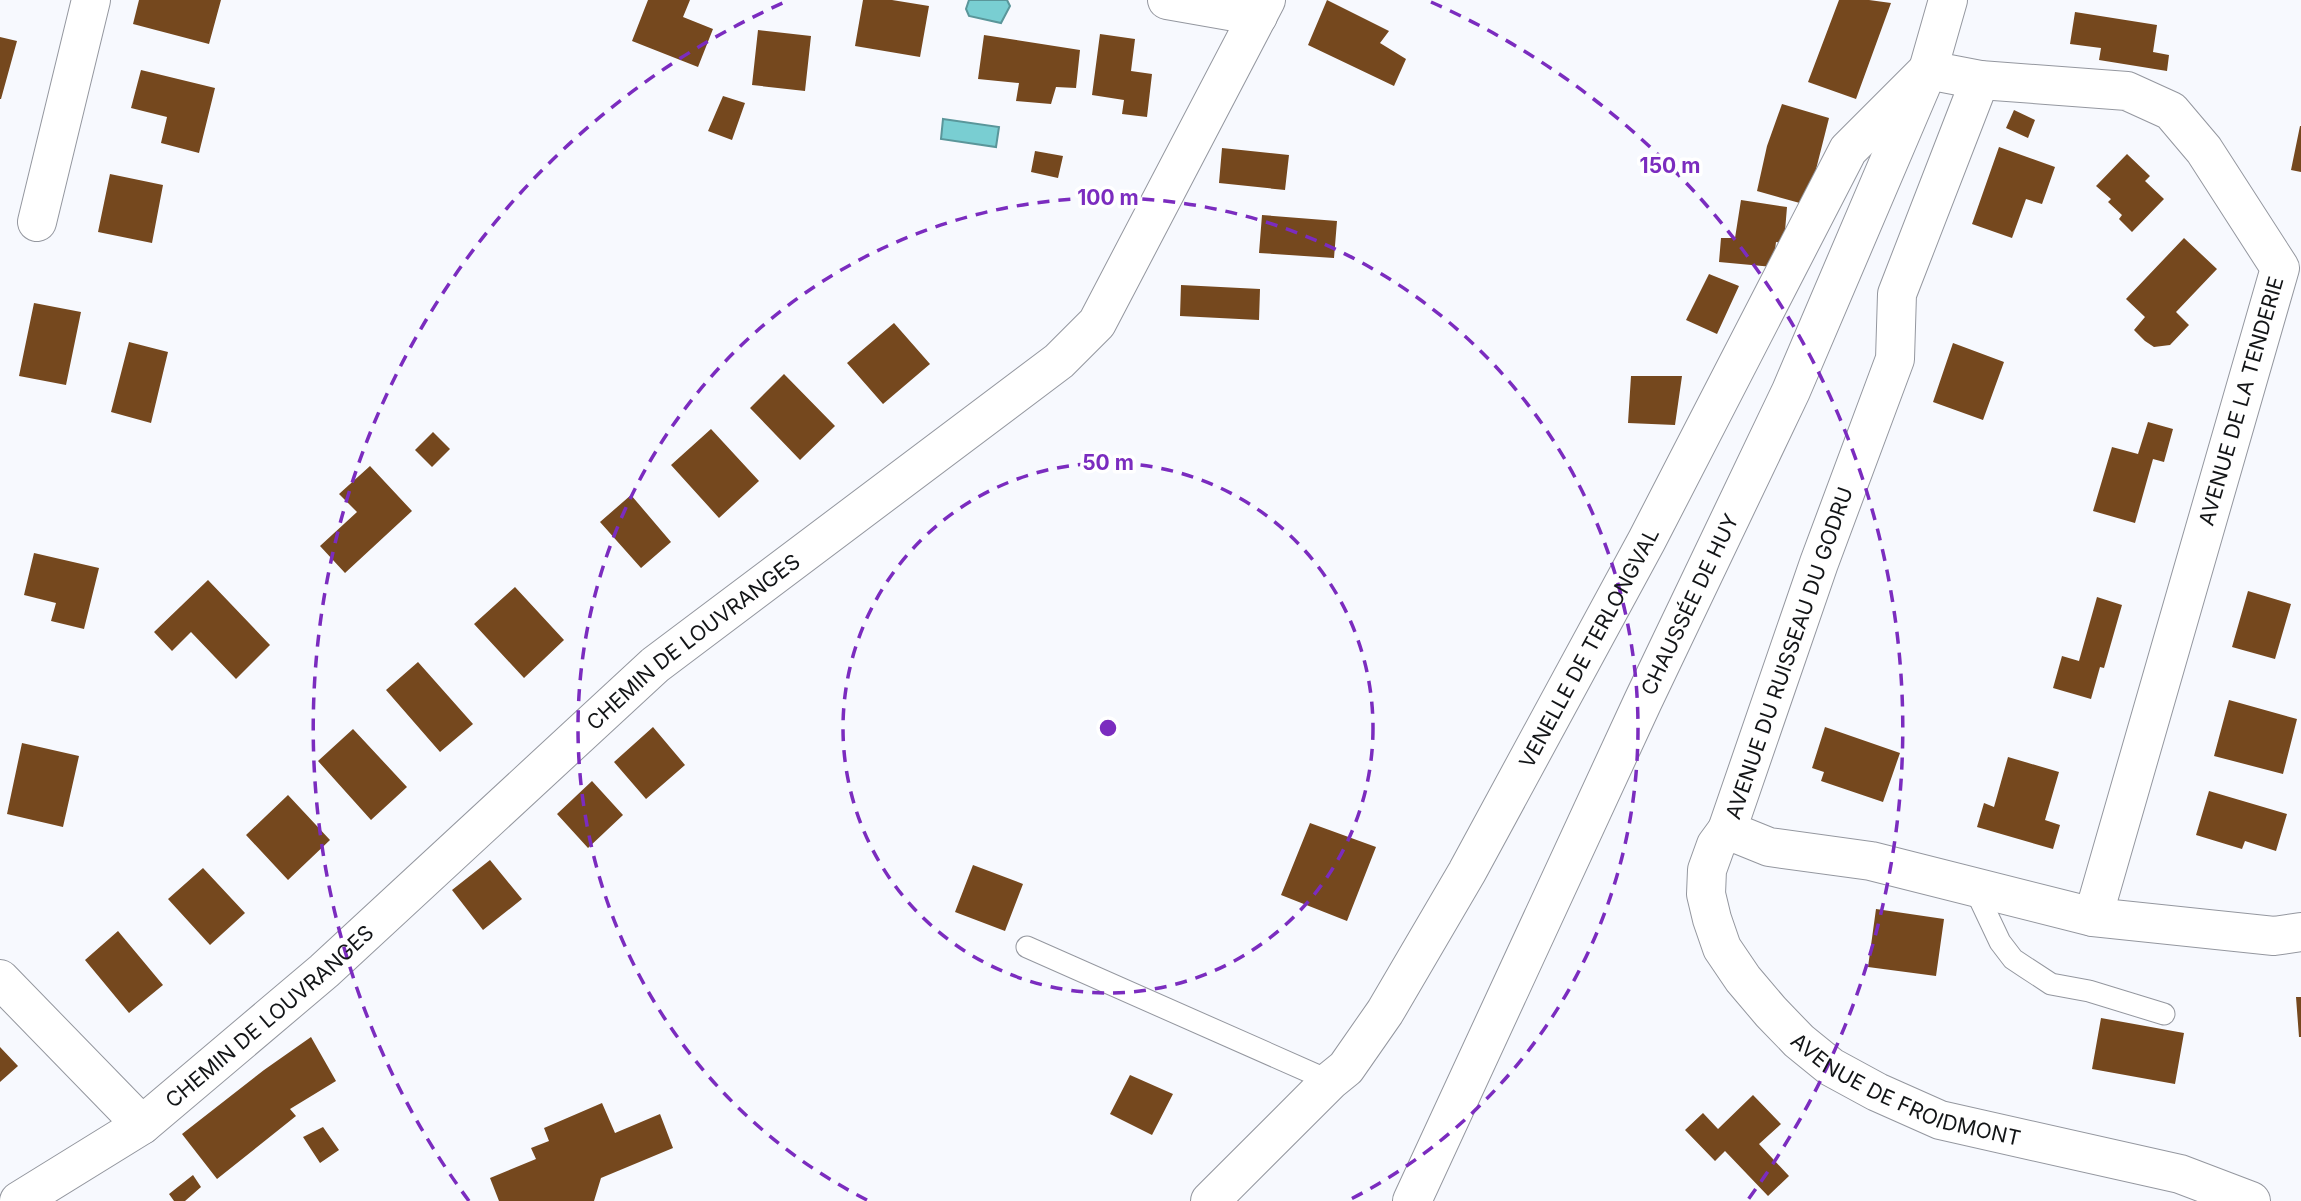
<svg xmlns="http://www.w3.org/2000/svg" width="2301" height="1201" font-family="Inter,sans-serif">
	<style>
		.water { fill: #79ced2; stroke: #5a969a; stroke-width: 2 }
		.building { fill: #75481e }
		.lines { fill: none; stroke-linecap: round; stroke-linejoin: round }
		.lane-casing { stroke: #94979f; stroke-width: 23 }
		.street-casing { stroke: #94979f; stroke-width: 40 }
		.secondary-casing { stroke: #94979f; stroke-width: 40 }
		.lane { stroke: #fff; stroke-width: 21 }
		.street { stroke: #fff; stroke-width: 38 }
		.secondary { stroke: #fff; stroke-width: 38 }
		.ring { fill: none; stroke: #7b2cbf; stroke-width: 3.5; stroke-dasharray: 12 9 }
		.labels { text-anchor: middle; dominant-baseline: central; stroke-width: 7; stroke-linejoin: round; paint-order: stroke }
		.street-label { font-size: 21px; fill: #131517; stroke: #fff }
		.centre { fill: #7b2cbf; stroke: #fff; stroke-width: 3.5 }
		.ring-label { font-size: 21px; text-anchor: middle; font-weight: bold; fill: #7b2cbf; stroke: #fff; stroke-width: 7; stroke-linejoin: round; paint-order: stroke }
	</style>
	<rect width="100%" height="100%" fill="#f7f9fe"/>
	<!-- water -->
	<path class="water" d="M 969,0 L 1007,0 L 1010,6 L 1001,23 L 969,16 L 966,9 Z
		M 943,119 L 999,127 L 996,147 L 941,139 Z"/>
	<!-- building -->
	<path class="building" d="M 139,0 L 221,0 L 209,44 L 133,24 Z
		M 648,0 L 690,0 L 683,17 L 713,29 L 698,67 L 632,41 Z
		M 863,0 L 892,0 L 929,6 L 920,57 L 855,46 Z
		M 1327,0 L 1389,31 L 1380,43 L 1406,59 L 1394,86 L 1308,45 Z
		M 1839,0 L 1869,0 L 1891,3 L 1856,99 L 1808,82 Z
		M 2075,12 L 2157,25 L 2153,52 L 2169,55 L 2167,71 L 2099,60 L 2101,48 L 2070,44 Z
		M 758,30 L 811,36 L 805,91 L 752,85 Z
		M 1100,34 L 1135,39 L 1131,71 L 1152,74 L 1147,117 L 1122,114 L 1124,100 L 1092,95 Z
		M 984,35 L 1080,50 L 1076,88 L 1056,87 L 1051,104 L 1016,101 L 1019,83 L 978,79 Z
		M 0,37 L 17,41 L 1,99 L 0,99 Z
		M 141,70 L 215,88 L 199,153 L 161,143 L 167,117 L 131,108 Z
		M 723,96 L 745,103 L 732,140 L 708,131 Z
		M 1782,104 L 1829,118 L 1807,205 L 1757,191 L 1767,146 Z
		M 2014,110 L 2035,120 L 2028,138 L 2006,128 Z
		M 2300,126 L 2301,126 L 2301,172 L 2291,170 Z
		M 1999,147 L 2055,167 L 2042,204 L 2026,199 L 2012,238 L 1972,224 Z
		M 1222,148 L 1289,155 L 1285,190 L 1219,183 Z
		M 1035,151 L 1063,156 L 1058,178 L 1031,172 Z
		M 2127,154 L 2150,176 L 2145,181 L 2164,199 L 2132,232 L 2119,219 L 2122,215 L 2108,202 L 2111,199 L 2096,186 Z
		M 110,174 L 163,185 L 152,243 L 98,232 Z
		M 1741,200 L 1787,207 L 1784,243 L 1776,242 L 1773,267 L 1719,262 L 1721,238 L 1735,238 Z
		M 1262,215 L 1337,221 L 1334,258 L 1259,253 Z
		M 2184,238 L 2217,269 L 2176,312 L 2189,325 L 2170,345 L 2154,347 L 2145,341 L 2134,330 L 2145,317 L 2126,299 Z
		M 1709,274 L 1739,286 L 1717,334 L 1686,320 Z
		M 1181,285 L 1260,289 L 1259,320 L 1180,316 Z
		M 34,303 L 81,312 L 66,385 L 19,376 Z
		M 894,323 L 930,364 L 883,404 L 847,363 Z
		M 129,342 L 168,352 L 151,423 L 111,412 Z
		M 1953,343 L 2004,362 L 1983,420 L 1933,402 Z
		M 784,374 L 835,426 L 800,460 L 750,408 Z
		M 1631,376 L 1682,376 L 1675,425 L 1628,423 Z
		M 2148,422 L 2173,429 L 2164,462 L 2153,459 L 2135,523 L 2093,511 L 2112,447 L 2138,454 Z
		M 711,429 L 759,481 L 719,518 L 671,465 Z
		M 433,432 L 450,449 L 432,467 L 415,450 Z
		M 370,466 L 412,511 L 345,573 L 320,546 L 357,512 L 339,494 Z
		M 631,495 L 671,542 L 641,568 L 600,522 Z
		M 34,553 L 99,568 L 84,629 L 51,621 L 56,603 L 24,595 Z
		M 208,580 L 270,645 L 236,679 L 191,632 L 172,651 L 154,632 Z
		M 515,587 L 564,640 L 524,678 L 474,624 Z
		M 2248,591 L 2291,604 L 2275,659 L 2232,647 Z
		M 2097,597 L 2122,605 L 2104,668 L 2100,667 L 2091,699 L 2053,688 L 2062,656 L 2079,661 Z
		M 418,662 L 473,724 L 440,752 L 386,690 Z
		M 2229,700 L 2297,719 L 2283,774 L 2214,756 Z
		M 653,727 L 685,765 L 646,799 L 614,762 Z
		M 1825,727 L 1900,753 L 1883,802 L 1821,781 L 1824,772 L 1812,768 Z
		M 353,729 L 407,787 L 371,820 L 318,761 Z
		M 22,743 L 79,756 L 63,827 L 7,814 Z
		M 2008,757 L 2059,772 L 2045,820 L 2060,825 L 2053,849 L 1977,827 L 1984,803 L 1994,807 Z
		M 592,781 L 623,815 L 588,848 L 557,814 Z
		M 2209,791 L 2287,814 L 2276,851 L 2245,841 L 2242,849 L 2196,835 Z
		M 288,795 L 330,840 L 288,880 L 246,835 Z
		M 1310,823 L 1376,847 L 1347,921 L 1281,895 Z
		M 490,860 L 522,899 L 483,930 L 452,890 Z
		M 973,865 L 1023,884 L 1005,931 L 955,912 Z
		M 203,868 L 245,913 L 210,945 L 168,899 Z
		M 1876,909 L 1944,919 L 1936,976 L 1868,967 Z
		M 118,931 L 163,985 L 129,1013 L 85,960 Z
		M 2296,997 L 2301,997 L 2301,1037 L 2299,1037 Z
		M 2101,1018 L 2184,1033 L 2175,1084 L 2092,1069 Z
		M 311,1037 L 336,1081 L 290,1109 L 296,1116 L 217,1179 L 182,1134 L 264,1070 Z
		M 0,1047 L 18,1066 L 0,1082 Z
		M 1130,1075 L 1173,1094 L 1152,1135 L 1110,1114 Z
		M 1753,1095 L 1781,1124 L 1759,1144 L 1789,1176 L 1768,1196 L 1725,1151 L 1715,1161 L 1685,1130 L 1703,1113 L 1718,1129 Z
		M 602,1103 L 615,1133 L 660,1114 L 673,1148 L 601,1178 L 594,1201 L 499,1201 L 490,1178 L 536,1159 L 531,1148 L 549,1141 L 544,1128 Z
		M 323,1127 L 339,1150 L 320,1163 L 303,1137 Z
		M 193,1175 L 201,1187 L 185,1201 L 174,1201 L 169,1194 Z"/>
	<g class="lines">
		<defs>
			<path id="lane" d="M 1974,887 L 2000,942 L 2013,959 L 2025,967 L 2051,984 L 2089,991 L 2164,1014
				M 1027,947 L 1330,1081"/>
			<g id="street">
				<path d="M 1167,0 L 1258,16"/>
				<path d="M 1980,80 L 1897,294 L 1895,359 L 1819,563 L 1727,830 L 1769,847 L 1871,861 L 2093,917 L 2274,936 L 2301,932"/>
				<path d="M 37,222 L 91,0"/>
				<path id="s1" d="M 1727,830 L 1716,845 L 1707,870 L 1706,894 L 1712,919 L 1722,948 L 1743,979 L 1771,1012 L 1799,1041 L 1831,1067 L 1877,1092 L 1940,1120 L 2180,1174 L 2251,1201"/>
				<path d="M 0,979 L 142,1125"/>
				<path id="s2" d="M 19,1201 L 142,1125 L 324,971 L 655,665 L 1059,361 L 1097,323 L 1266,0"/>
				<path id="s3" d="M 1210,1201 L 1330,1081 L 1346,1068 L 1385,1012 L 1467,872 L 1647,540 L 1848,150 L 1928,70 L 1980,80 L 2127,91 L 2171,111 L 2204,150 L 2280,268 L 2093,917"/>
			</g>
			<g id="secondary">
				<path id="s4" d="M 1412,1201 L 1643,701 L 1791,391 L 1928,70 L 1948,0"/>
			</g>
		</defs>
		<!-- lane casing -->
		<use href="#lane" class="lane-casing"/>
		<!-- street casing -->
		<use href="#street" class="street-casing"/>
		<!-- secondary casing -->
		<use href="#secondary" class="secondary-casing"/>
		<!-- lane -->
		<use href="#lane" class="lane"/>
		<!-- street -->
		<use href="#street" class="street"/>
		<!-- secondary -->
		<use href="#secondary" class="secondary"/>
	</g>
	<!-- distance rings -->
	<g class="ring">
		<circle cx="1108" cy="728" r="265"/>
		<path d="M867 1200A530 530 0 1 1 1349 1200"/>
		<path d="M469 1201A795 795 0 0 1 785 2M1431 2A795 795 0 0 1 1747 1201"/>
	</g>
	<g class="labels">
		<!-- street labels -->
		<g class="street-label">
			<text transform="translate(2241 401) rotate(-74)">AVENUE DE LA TENDERIE</text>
			<text stroke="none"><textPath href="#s4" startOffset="658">CHAUSSÉE DE HUY</textPath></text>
			<text stroke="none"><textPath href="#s2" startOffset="878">CHEMIN DE LOUVRANGES</textPath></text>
			<text stroke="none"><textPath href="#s3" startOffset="676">VENELLE DE TERLONGVAL</textPath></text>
			<text transform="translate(1789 653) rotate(-71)">AVENUE DU RUISSEAU DU GODRU</text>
			<text stroke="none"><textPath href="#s2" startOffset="312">CHEMIN DE LOUVRANGES</textPath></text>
			<text stroke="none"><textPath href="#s1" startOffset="366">AVENUE DE FROIDMONT</textPath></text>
		</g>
	</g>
	<circle cx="1108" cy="728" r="10" class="centre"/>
	<g class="ring-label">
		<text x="1670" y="173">150 m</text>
		<text x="1108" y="205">100 m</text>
		<text x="1108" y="470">50 m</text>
	</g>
</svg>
